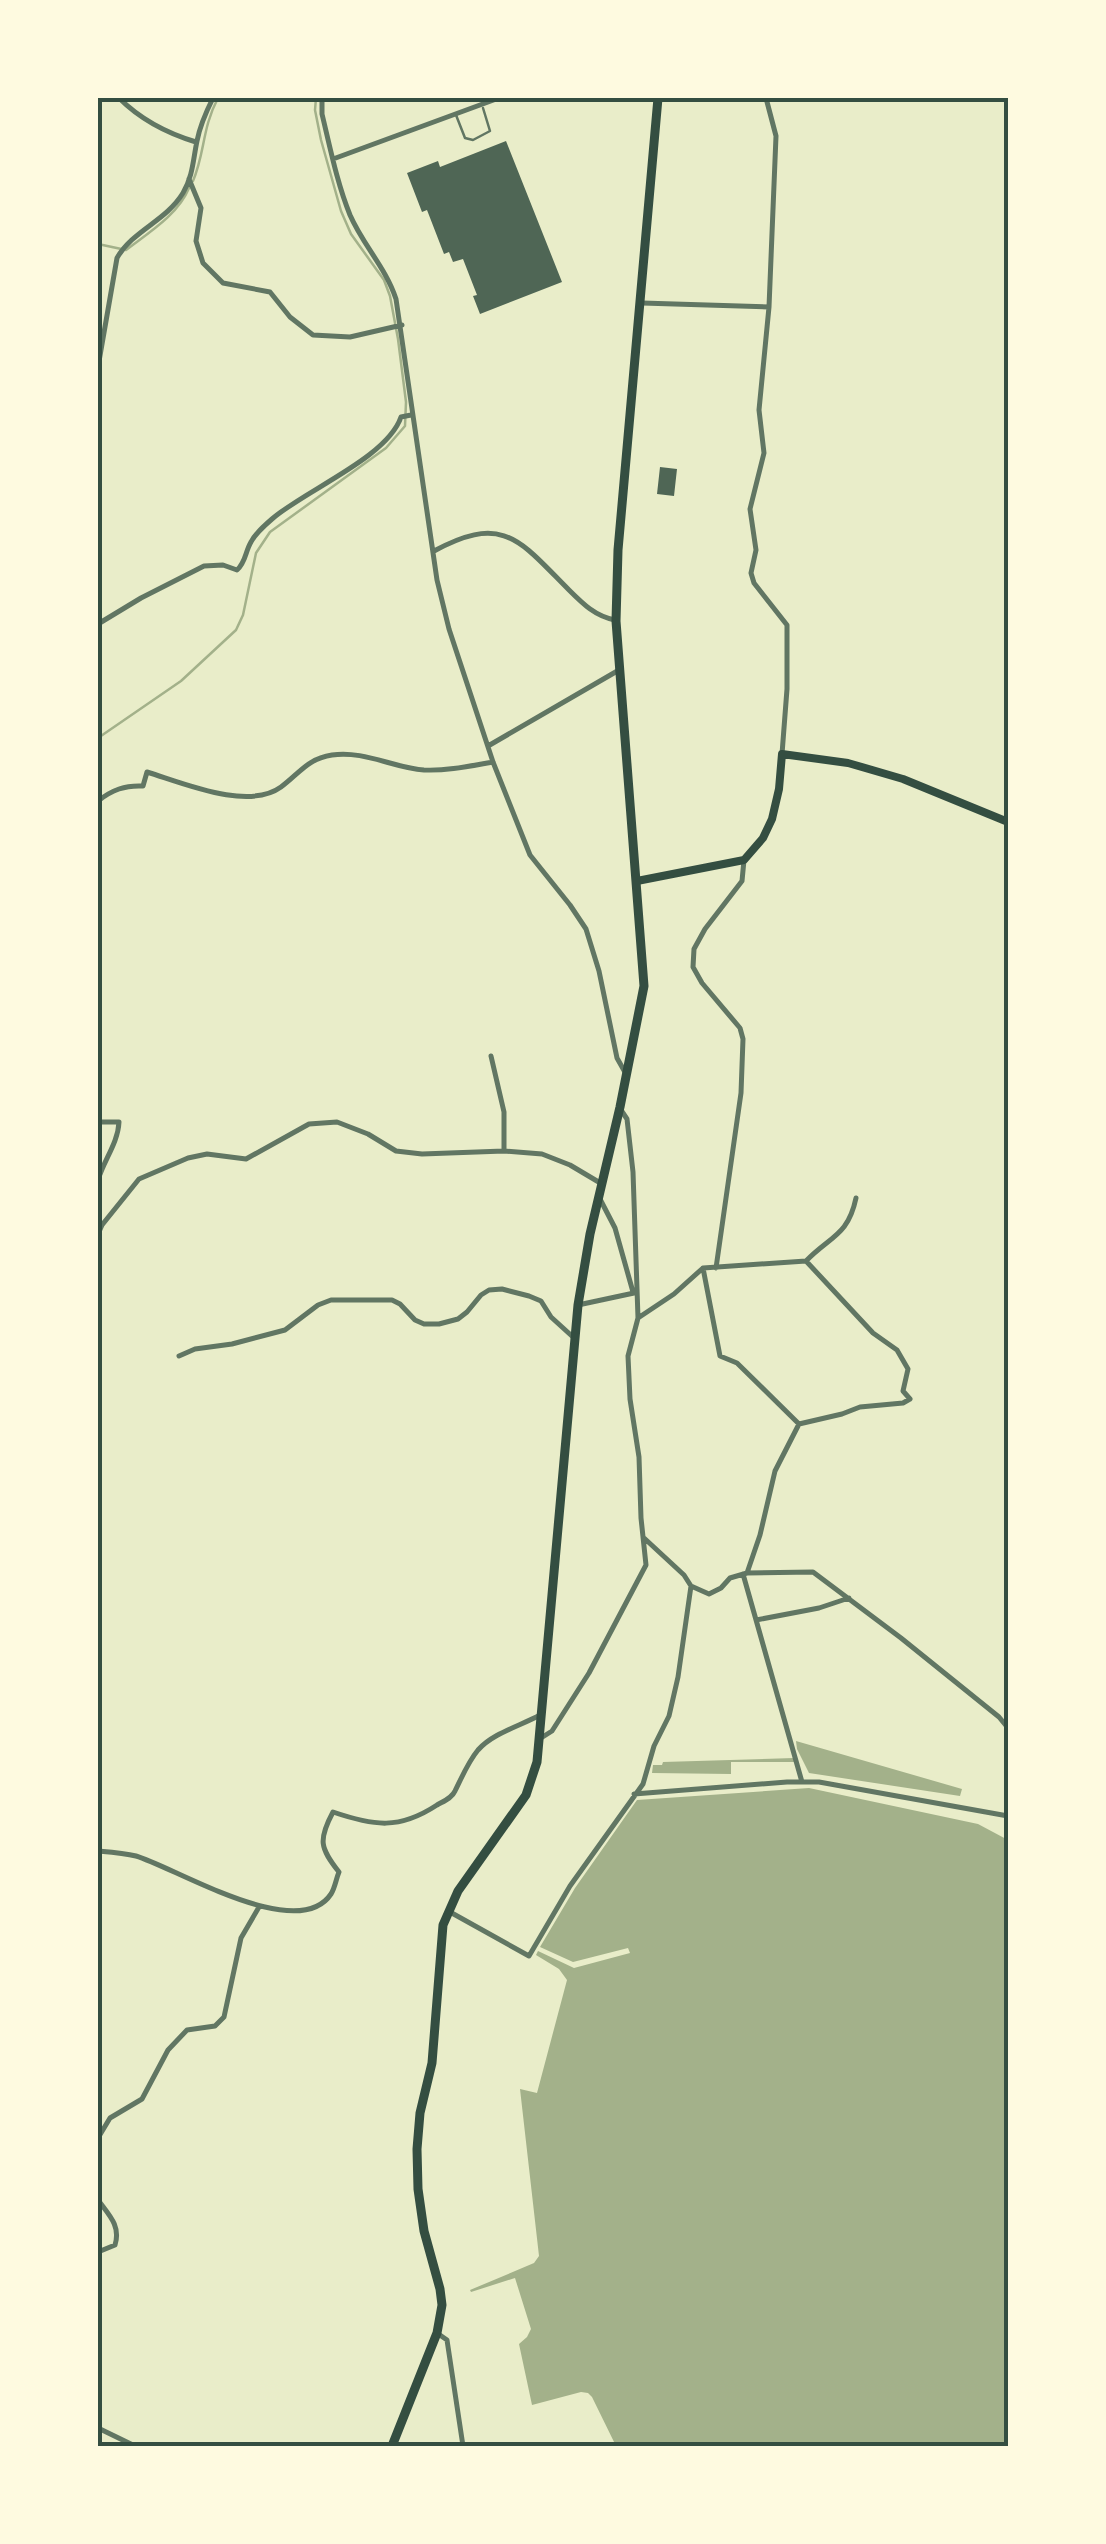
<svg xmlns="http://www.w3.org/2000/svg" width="1106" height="2544" font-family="Karla,sans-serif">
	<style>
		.water { fill: #a3b18a }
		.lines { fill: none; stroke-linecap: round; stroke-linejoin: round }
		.stream { stroke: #a3b18a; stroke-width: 2.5 }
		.building { fill: #4f6655 }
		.service { stroke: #617663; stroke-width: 2.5 }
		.minor { stroke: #617663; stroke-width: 5 }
		.secondary { stroke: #344e41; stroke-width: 8 }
		.primary { stroke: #344e41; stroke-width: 9 }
		.neatline { fill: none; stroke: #344e41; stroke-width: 4 }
	</style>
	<rect width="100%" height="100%" fill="#e9edc9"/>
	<!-- water -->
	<path class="water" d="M 796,1741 L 962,1789 L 960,1796 L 809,1773 L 797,1749 Z
		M 794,1758 L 794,1762 L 731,1762 L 731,1774 L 652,1773 L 653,1765 L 662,1765 L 663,1762 Z
		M 809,1788 L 978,1824 L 1008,1840 L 1008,2446 L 616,2446 L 592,2397 L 588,2393 L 581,2392 L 532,2405 L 519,2344 L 527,2337 L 531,2329 L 515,2278 L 471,2292 L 470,2290 L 534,2263 L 539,2256 L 520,2089 L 537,2093 L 567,1980 L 559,1969 L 536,1955 L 538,1951 L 574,1968 L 630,1953 L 628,1948 L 573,1962 L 540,1947 L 575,1888 L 637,1800 Z"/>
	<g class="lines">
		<!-- stream -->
		<path class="stream" d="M 193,181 C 205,153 202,128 218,98
			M 98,244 L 126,250 C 148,233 178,215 189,188
			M 98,738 L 181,681 L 236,630 L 243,615 L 256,553 L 270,532 L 386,448 L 405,426 L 406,402 L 398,339 L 390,296 L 384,280 L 351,234 L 341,211 L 321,140 L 315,110 L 316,98"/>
	</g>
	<!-- building -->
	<path class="building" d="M 506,141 L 562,282 L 480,314 L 473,296 L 477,295 L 463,259 L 453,262 L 449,252 L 444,254 L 427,210 L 422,212 L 407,173 L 438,161 L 440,167 Z
		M 660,467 L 677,469 L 674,496 L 657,494 Z"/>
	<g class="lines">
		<!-- service -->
		<path class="service" d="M 456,115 L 465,138 L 473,140 L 490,131 L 483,108"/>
		<!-- minor -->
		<path class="minor" d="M 119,98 C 141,120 166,133 196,142
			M 322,98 L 322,114 C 330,147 337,183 350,215 C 363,245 386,268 396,299 L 437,580 L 449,629 L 493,762 L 530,855 L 570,905 L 586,929 L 599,971 L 617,1058 L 626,1074
			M 766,98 L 776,136 L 769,307 L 759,410 L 764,453 L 750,509 L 756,550 L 751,573 L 754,583 L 787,625 L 787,689 L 782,754
			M 333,159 L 499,98
			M 189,179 L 201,208 L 196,241 L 203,263 L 223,283 L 270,292 L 290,317 L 313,335 L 350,337 L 402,325
			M 642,303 L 769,307
			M 98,367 L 117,258 C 132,231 166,221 183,193 C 193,176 193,160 197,141 C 200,125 206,112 213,98
			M 434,551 C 504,513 520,541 569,590 C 583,604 595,616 615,620
			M 98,624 L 141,598 L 204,566 L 223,565 L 237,570 C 246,562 245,552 251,542 C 255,534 265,525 272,519 C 305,490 387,458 401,417 L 411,415
			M 488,746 L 619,670
			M 98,801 C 112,790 125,785 143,786 L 147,772 C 183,783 248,811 281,787 C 300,773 307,759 332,755 C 363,750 394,768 424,770 C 447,771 470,766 493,762
			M 491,1056 L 504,1112 L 504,1151
			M 98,1122 L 119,1122 C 118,1143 104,1160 98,1180
			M 600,1199 L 615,1228 L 633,1292
			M 98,1234 L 102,1225 L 139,1179 L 188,1158 L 207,1154 L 246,1159 L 309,1124 L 337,1122 L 368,1134 L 396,1151 L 422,1154 L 504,1151 L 542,1154 L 570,1165 L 602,1184
			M 806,1261 C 830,1236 848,1236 856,1198
			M 703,1268 L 720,1356 L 737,1363 L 799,1424
			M 716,1268 L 741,1093 L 743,1039 L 740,1028 L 702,983 L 693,967 L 694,949 L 705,929 L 742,881 L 744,860
			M 578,1305 L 634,1293
			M 638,1318 L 674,1294 L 703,1268 L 806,1261 L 873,1333 L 897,1350 L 908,1369 L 903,1391 L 910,1399 L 903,1403 L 860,1407 L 842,1414 L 799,1424 L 775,1471 L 760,1535 L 747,1573
			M 179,1356 L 195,1349 L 232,1344 L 285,1330 L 318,1305 L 331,1300 L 392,1300 L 400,1304 L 415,1320 L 424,1324 L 439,1324 L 458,1319 L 467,1312 L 481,1295 L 489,1290 L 502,1289 L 529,1296 L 541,1301 L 551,1317 L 573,1337
			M 644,1538 L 684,1575 L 691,1586
			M 743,1574 L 802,1782
			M 756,1620 L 819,1608 L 849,1598
			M 541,1738 L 552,1731 L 589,1673 L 646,1565 L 641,1518 L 639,1457 L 630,1399 L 628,1356 L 638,1318 L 633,1172 L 627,1119 L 621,1110
			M 634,1794 L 787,1782 L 819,1782 L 1008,1816
			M 98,1851 C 110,1852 124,1853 136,1856 C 176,1868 298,1944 331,1894 C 335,1888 336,1879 339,1872 C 320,1848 318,1840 333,1812 C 374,1826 399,1830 437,1805 C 444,1801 452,1798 455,1791 C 462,1777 468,1762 478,1750 C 493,1733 520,1726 540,1715
			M 450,1912 L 529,1956 L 570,1886 L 643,1784 L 654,1746 L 669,1716 L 678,1677 L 691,1586 L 709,1594 L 721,1588 L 730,1578 L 747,1573 L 813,1572 L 901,1638 L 999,1717 L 1008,1728
			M 98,2138 L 110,2118 L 142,2099 L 168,2050 L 187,2030 L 215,2026 L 224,2017 L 241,1938 L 259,1907
			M 98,2197 L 98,2200 C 109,2215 121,2226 115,2245 L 98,2252
			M 437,2333 L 447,2340 L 463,2446
			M 98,2428 L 135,2446"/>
		<!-- secondary -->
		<path class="secondary" d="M 637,881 L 744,860 L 763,838 L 772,819 L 779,789 L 782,754 L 848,763 L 903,779 L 1008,822"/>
		<!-- primary -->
		<path class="primary" d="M 392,2446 L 437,2333 L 442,2305 L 440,2289 L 424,2231 L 418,2189 L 417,2149 L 420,2113 L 432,2063 L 443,1925 L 458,1891 L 526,1795 L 537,1762 L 578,1305 L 590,1234 L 620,1107 L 644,986 L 616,621 L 618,550 L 658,98"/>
	</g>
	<!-- border -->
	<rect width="1106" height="2544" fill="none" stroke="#fefae0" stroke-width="200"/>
	<rect x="100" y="100" width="906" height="2344" class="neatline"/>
</svg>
